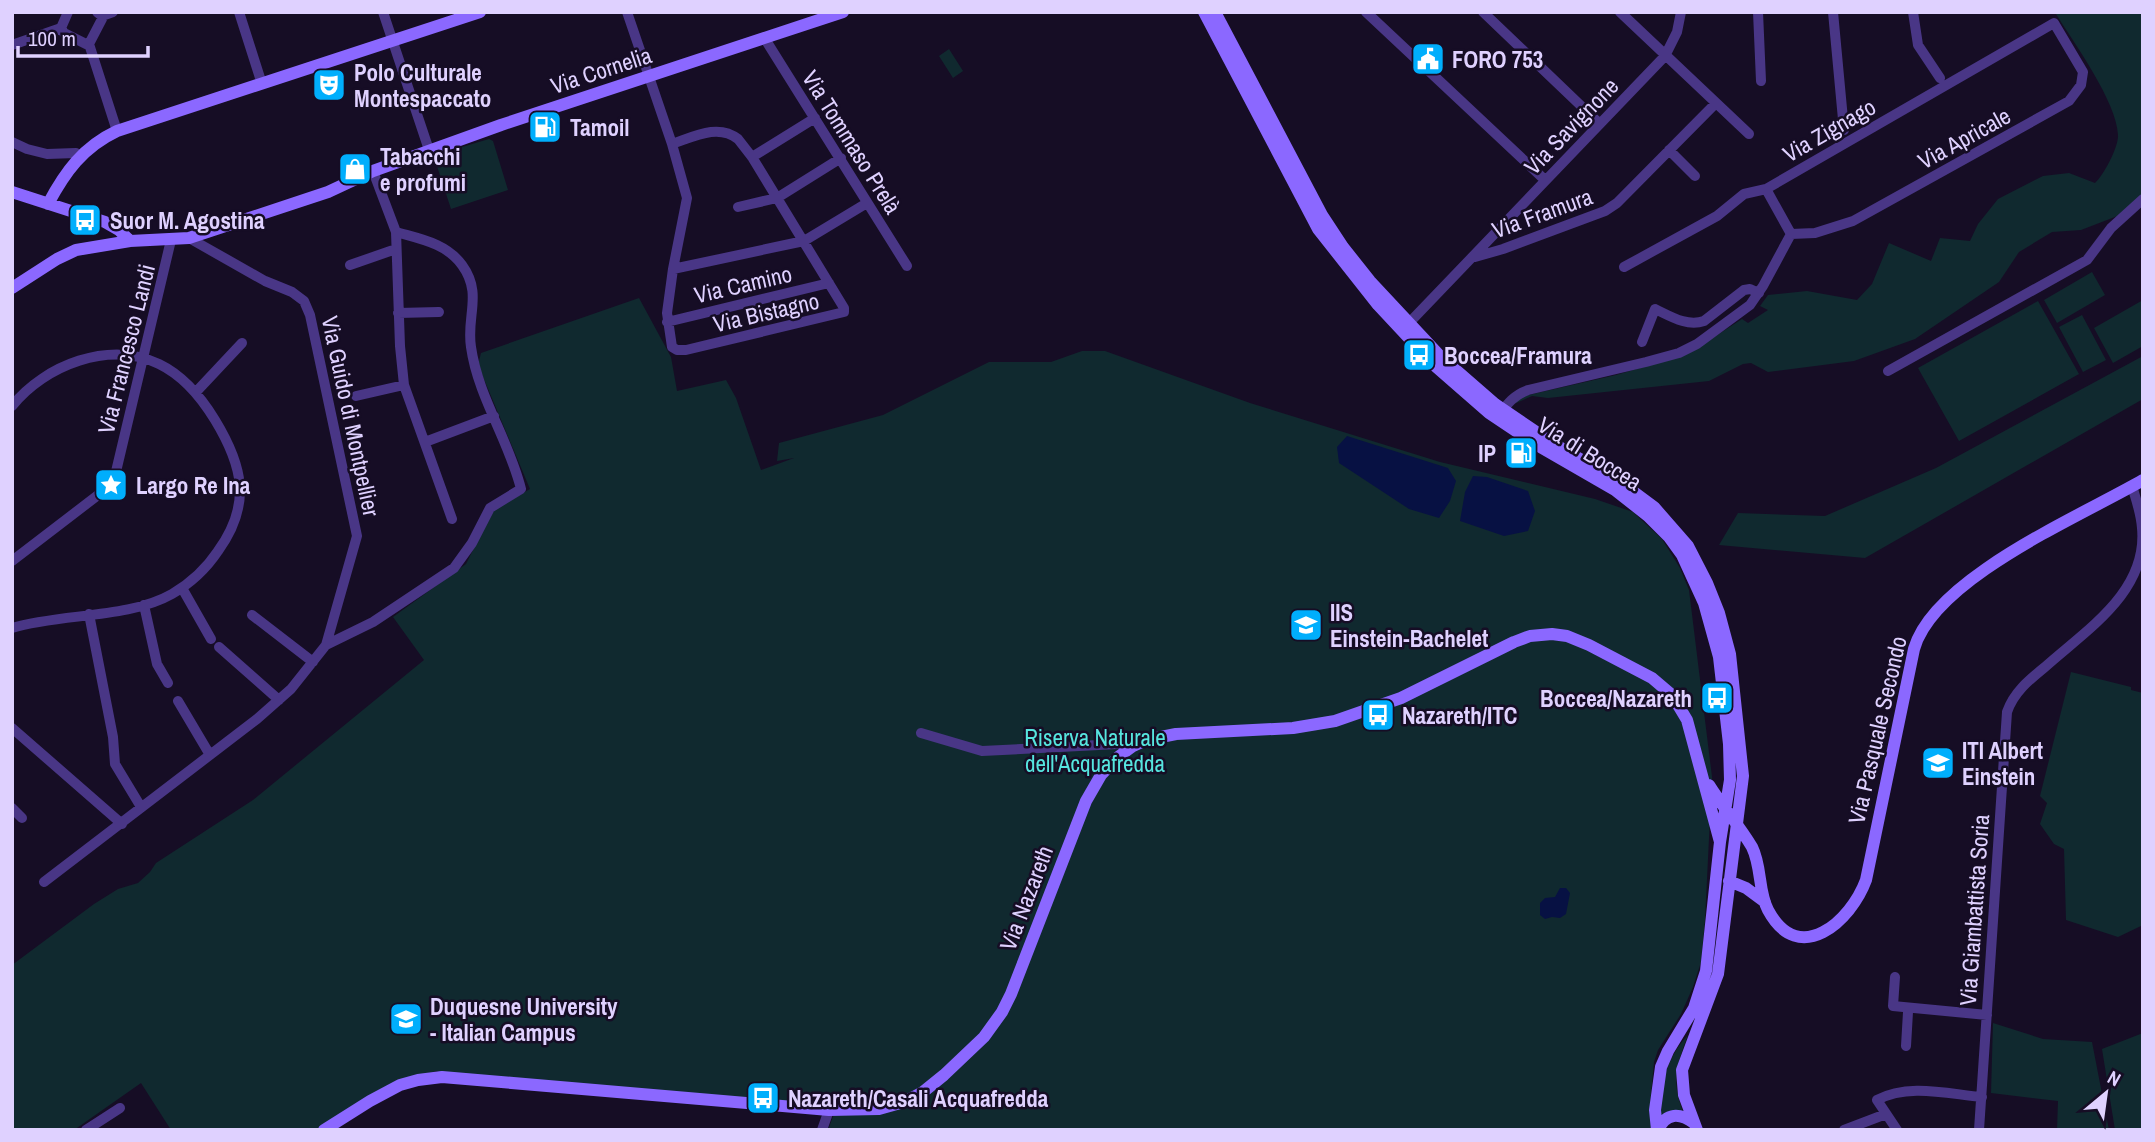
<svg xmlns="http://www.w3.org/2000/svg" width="2155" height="1142" font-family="'Archivo Narrow',sans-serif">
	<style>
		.green { fill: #10292f }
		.water { fill: #071143 }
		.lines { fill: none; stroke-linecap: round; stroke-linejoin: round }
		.street { stroke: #493686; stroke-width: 10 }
		.secondary { stroke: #8b68ff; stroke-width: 12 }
		.labels { text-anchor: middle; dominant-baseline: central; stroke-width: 5; stroke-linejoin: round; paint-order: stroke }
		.poi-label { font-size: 23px; font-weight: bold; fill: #dfd1ff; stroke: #160d25; text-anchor: start }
		.street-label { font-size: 23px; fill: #dfd1ff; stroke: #160d25 }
		.park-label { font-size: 23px; fill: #56e5df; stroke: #160d25 }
	</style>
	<rect width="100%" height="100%" fill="#160d25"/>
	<!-- green -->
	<path class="green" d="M 2059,12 L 2143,12 L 2143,196 L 2120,215 L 2081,230 L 2052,232 L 2019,252 L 1999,282 L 1915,339 L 1854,361 L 1768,372 L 1751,363 L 1743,364 L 1709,381 L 1548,398 L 1532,396 L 1514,404 L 1524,396 L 1616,375 L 1671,359 L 1691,352 L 1742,319 L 1748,323 L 1768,310 L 1760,306 L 1768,295 L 1807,291 L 1857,300 L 1872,284 L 1889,243 L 1931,261 L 1940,238 L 1970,241 L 1978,224 L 1998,199 L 2043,176 L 2069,173 L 2095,183 C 2104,175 2119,146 2118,135 C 2117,102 2074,43 2056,14 Z
		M 949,49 L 963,71 L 953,78 L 939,56 Z
		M 489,139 L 493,141 L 508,190 L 451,209 L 434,157 L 442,155 L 446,159 L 460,154 L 462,147 Z
		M 2092,272 L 2105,295 L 2057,323 L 2044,300 Z
		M 639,298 L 671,357 L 677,391 L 726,380 L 736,398 L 761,470 L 794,458 L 777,461 L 779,443 L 883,415 L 989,362 L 1051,362 L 1082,351 L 1105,351 L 1250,403 L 1440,462 L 1595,499 L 1633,512 L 1662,539 L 1680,568 L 1689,590 L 1712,777 L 1705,920 L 1701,962 L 1693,987 L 1681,1014 L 1658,1050 L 1654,1062 L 1650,1105 L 1652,1130 L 828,1130 L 837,1106 L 441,1074 L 437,1071 L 398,1080 L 319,1130 L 171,1130 L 141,1083 L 74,1130 L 12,1130 L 12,965 L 94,904 L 118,889 L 138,883 L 150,872 L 156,863 L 253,800 L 424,660 L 393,617 L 466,564 L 493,510 L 530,489 L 478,365 L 481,353 Z
		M 2143,300 L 2143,346 L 2113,363 L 2094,328 Z
		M 2038,301 L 2079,374 L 1959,441 L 1918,368 Z
		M 2082,315 L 2106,360 L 2083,372 L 2059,327 Z
		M 2143,356 L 2143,399 L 1865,558 L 1719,545 L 1738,513 L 1825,516 L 1936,468 Z
		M 2071,672 L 2131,687 L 2131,690 L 2143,693 L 2143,925 L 2118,937 L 2066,920 L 2064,849 L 2054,844 L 2040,824 L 2047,803 L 2040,796 Z
		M 1993,1023 L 2043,1039 L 2092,1042 L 2109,1130 L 2057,1130 L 2058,1101 L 1991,1093 Z
		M 2143,1033 L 2143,1130 L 2115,1130 L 2102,1049 Z
		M 1688,1035 C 1676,1067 1671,1082 1684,1114 L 1661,1117 C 1658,1088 1667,1057 1688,1035 Z"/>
	<!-- water -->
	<path class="water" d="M 1347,436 L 1448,468 L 1456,481 L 1450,501 L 1439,518 L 1409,509 L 1339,463 L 1337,447 Z
		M 1473,476 L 1487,477 L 1528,491 L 1535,511 L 1528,531 L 1504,536 L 1460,521 L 1465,492 Z
		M 1560,888 L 1566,888 L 1570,893 L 1566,914 L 1560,918 L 1552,917 L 1545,919 L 1540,915 L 1540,903 L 1545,898 L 1555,897 Z"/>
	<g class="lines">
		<!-- street -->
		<path class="street" d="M 68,12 L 61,28 L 64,33 L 86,44 L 89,44
			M 239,12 L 262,84
			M 383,12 L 429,150
			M 627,12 L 672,144 C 693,137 718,123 738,139 L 752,157 L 844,308 L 844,312 L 686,350 L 677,350 L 672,347 L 667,313 L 673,269 L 687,198 L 672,144
			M 1366,12 L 1545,180
			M 1483,12 L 1599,123
			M 1620,12 L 1749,134
			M 1758,12 L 1761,81
			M 1833,12 L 1844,130
			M 1913,12 L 1918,45 L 1940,78
			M 102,16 L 113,12
			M 765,39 L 907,266
			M 89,44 L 117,131
			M 89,44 L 102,19 L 102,16 L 97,12
			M 12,45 L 61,28
			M 12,142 L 27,149 L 47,154 L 76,153 L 80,156
			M 1669,150 L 1695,176
			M 752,157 L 815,118
			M 373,171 L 396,232 L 400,346 L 404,385 L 452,519
			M 1766,189 L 1791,234
			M 738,207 L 777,198 L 841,158
			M 1475,257 L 1503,249 L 1605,211 L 1617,203 L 1716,103
			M 350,265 L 396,249
			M 1624,267 L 1717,216 L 1744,194 L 1766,189 L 2054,23 L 2083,72 L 2081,85 L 2069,101 L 1853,221 L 1815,233 L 1791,234
			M 673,269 L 804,241 L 867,203
			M 398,313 L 439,312
			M 667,322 L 829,283
			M 1409,323 L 1665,56 L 1677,32 L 1681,12
			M 1642,342 L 1655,309 C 1670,316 1687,327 1704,321 L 1744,290 L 1750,289 L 1759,293
			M 1888,371 L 2087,260 L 2111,228 L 2143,199
			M 196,392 L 242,343
			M 356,396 L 404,385
			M 12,406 C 45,365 109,340 159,364 C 184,376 201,397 215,420 C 243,466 252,504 218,551 C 206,569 191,583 172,594 C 128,619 61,613 12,628
			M 1499,415 C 1508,403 1514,395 1528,390 L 1646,362 L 1679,353 L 1697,344 L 1750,305 L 1763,286 L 1791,234
			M 425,442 L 494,416
			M 12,561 L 102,492 L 114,480 L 171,240
			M 182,588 L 211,639
			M 144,605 L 157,664 L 168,683
			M 89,614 L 113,737 L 115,764 L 141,807
			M 252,615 L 313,662
			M 326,645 L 373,622 L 454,568 L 472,543 L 490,508 L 521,489 C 509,440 478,397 471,347 C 466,316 483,294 462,265 C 446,243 420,239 396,232
			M 219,647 L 279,700
			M 178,701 L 210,755
			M 12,728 L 122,824
			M 921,733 L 982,751 L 1138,743
			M 12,808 L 22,818
			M 44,882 L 257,719 L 291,689 L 326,645 L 357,536 L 310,315 L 304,301 L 292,292 L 265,281 L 189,238
			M 1895,977 L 1893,1006 L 1987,1015
			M 1906,1046 L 1908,1012
			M 86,1130 L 120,1108
			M 822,1130 L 829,1110
			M 1844,1130 L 1886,1114
			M 1897,1130 L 1877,1100 C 1908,1083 1948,1094 1982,1097
			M 1979,1130 L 2007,712 C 2014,692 2029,680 2045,667 C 2086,630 2148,592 2142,528 C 2141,513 2136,499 2132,486"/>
		<!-- secondary -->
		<path class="secondary" d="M 1204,12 L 1318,229 L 1378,305 L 1434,365 L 1489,413 L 1537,445 L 1615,490 L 1648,516 L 1669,537 L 1682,555 L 1704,603 L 1719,657 L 1729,744 L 1730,780 L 1720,842 L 1706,971 L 1694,1008 L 1668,1051 L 1661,1067 L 1655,1110 L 1657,1130
			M 1215,12 L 1322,215 L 1343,247 L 1370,281 L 1441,357 L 1495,404 L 1554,444 L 1623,484 L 1654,507 L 1688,546 L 1707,583 L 1719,613 L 1730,654 L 1743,776 L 1718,974 L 1682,1070 L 1684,1095 L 1697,1130
			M 12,192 L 105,222 L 119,230 L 130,241
			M 48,204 C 65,172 83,147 117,131 L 480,12
			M 12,288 L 57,259 L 76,250 L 130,241 L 189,238 L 328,192 L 373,171 L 501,125 L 843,12
			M 1709,785 C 1722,806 1739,825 1752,847 C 1762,867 1758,891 1768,910 C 1799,968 1851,921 1866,880 L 1914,649 C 1934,578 2081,516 2143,480
			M 1729,881 L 1746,888 L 1765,902
			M 324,1130 L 370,1101 L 400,1085 L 418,1080 L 442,1077 L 829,1110 L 879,1109 L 904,1102 L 923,1092 L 944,1075 L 984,1037 L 1002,1012 L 1011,994 L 1086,801 L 1101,775 L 1118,757 L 1133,746 L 1146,740 L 1176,734 L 1293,728 L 1335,721 L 1401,698 L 1514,642 L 1530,636 L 1552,634 L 1567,636 L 1589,645 L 1652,678 L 1672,695 L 1687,720 L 1720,842
			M 1658,1130 C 1666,1112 1680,1113 1694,1123"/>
	</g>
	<!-- icons -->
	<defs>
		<symbol id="civic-square" viewBox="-11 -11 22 22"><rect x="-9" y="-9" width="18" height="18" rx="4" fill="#00aefc" stroke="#160d25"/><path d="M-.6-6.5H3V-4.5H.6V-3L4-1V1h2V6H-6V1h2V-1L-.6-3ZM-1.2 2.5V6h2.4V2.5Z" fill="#fff"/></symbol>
		<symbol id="theatre-square" viewBox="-11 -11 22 22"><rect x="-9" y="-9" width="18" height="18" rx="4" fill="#00aefc" stroke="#160d25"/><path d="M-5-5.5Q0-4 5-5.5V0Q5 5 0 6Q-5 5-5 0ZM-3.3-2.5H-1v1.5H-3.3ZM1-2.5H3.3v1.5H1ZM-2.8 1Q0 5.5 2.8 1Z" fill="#fff"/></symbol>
		<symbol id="fuel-square" viewBox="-11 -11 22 22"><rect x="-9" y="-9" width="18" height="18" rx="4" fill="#00aefc" stroke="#160d25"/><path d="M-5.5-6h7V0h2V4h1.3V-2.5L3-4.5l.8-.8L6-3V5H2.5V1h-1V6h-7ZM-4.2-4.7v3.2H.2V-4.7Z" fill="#fff"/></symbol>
		<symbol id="shop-square" viewBox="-11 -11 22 22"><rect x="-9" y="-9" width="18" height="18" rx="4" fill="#00aefc" stroke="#160d25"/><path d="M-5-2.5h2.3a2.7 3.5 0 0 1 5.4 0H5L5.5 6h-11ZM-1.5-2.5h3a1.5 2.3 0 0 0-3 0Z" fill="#fff"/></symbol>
		<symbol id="bus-square" viewBox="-11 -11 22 22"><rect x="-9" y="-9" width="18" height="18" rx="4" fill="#00aefc" stroke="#160d25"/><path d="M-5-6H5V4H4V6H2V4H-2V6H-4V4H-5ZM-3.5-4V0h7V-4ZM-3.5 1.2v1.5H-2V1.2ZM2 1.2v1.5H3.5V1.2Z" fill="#fff"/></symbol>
		<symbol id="sight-square" viewBox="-11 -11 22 22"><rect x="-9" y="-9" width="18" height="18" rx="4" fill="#00aefc" stroke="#160d25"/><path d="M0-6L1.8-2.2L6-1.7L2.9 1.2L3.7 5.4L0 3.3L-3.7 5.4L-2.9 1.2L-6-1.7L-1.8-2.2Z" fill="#fff"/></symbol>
		<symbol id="school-square" viewBox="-11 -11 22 22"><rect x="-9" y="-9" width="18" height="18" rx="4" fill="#00aefc" stroke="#160d25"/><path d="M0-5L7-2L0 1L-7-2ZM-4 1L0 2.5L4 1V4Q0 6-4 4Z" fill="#fff"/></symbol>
		<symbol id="university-square" viewBox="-11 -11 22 22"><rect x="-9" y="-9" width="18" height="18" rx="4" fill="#00aefc" stroke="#160d25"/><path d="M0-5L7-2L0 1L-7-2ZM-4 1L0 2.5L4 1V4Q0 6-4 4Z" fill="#fff"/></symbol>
	</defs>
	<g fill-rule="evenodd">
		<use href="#civic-square" x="1409" y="40" width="38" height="38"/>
		<use href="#theatre-square" x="310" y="66" width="38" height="38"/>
		<use href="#fuel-square" x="526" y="108" width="38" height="38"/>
		<use href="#shop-square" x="336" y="150" width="38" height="38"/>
		<use href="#bus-square" x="66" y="201" width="38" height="38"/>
		<use href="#bus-square" x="1400" y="336" width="38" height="38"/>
		<use href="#fuel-square" x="1502" y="434" width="38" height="38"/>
		<use href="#sight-square" x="92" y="466" width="38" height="38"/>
		<use href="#school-square" x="1287" y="606" width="38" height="38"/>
		<use href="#bus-square" x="1698" y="679" width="38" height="38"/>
		<use href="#bus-square" x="1359" y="696" width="38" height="38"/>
		<use href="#school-square" x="1919" y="744" width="38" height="38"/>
		<use href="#university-square" x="387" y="1000" width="38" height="38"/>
		<use href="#bus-square" x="744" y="1079" width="38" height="38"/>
	</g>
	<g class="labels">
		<!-- poi labels -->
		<g class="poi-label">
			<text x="1452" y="59">FORO 753</text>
			<text x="354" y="72">Polo Culturale<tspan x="354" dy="26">Montespaccato</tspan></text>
			<text x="570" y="127">Tamoil</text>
			<text x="380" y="156">Tabacchi<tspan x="380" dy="26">e profumi</tspan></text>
			<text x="110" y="220">Suor M. Agostina</text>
			<text x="1444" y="355">Boccea/Framura</text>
			<text x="1496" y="453" text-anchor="end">IP</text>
			<text x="136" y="485">Largo Re Ina</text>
			<text x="1330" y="612">IIS<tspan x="1330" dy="26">Einstein-Bachelet</tspan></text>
			<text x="1692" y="698" text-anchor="end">Boccea/Nazareth</text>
			<text x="1402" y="715">Nazareth/ITC</text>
			<text x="1962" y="750">ITI Albert<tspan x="1962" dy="26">Einstein</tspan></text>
			<text x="430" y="1006">Duquesne University<tspan x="430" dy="26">- Italian Campus</tspan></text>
			<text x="788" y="1098">Nazareth/Casali Acquafredda</text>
		</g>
		<!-- street labels -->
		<g class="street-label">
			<text transform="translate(601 70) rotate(-18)">Via Cornelia</text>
			<text transform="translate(1571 126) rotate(-46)">Via Savignone</text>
			<text transform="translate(1829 130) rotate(-30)">Via Zignago</text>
			<text transform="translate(1964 138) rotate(-29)">Via Apricale</text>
			<text transform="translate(852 142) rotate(58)">Via Tommaso Prelà</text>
			<text transform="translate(1542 213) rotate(-20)">Via Framura</text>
			<text transform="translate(743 284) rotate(-13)">Via Camino</text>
			<text transform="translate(766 312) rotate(-13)">Via Bistagno</text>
			<text transform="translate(126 349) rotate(-76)">Via Francesco Landi</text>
			<text transform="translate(351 416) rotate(78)">Via Guido di Montpellier</text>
			<text transform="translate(1590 453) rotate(32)">Via di Boccea</text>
			<text transform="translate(1877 730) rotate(-77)">Via Pasquale Secondo</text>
			<text transform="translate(1026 898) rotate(-69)">Via Nazareth</text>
			<text transform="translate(1974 910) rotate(-86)">Via Giambattista Soria</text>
		</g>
		<!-- park labels -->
		<g class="park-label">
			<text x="1095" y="737">Riserva Naturale<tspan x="1095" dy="26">dell'Acquafredda</tspan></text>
		</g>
	</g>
	<!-- border -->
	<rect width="2155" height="1142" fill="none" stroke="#dfd1ff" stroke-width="28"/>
	<!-- north arrow -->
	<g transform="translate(2106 1093) rotate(29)" stroke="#160d25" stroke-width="5" paint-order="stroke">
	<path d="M0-5L12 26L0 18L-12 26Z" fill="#dfd1ff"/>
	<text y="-10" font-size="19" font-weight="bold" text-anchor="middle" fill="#dfd1ff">N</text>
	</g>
	<!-- scale -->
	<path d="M18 46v10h130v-10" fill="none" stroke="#dfd1ff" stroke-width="3.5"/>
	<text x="28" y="46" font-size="21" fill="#dfd1ff" stroke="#160d25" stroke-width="5" paint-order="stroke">100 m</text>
</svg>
